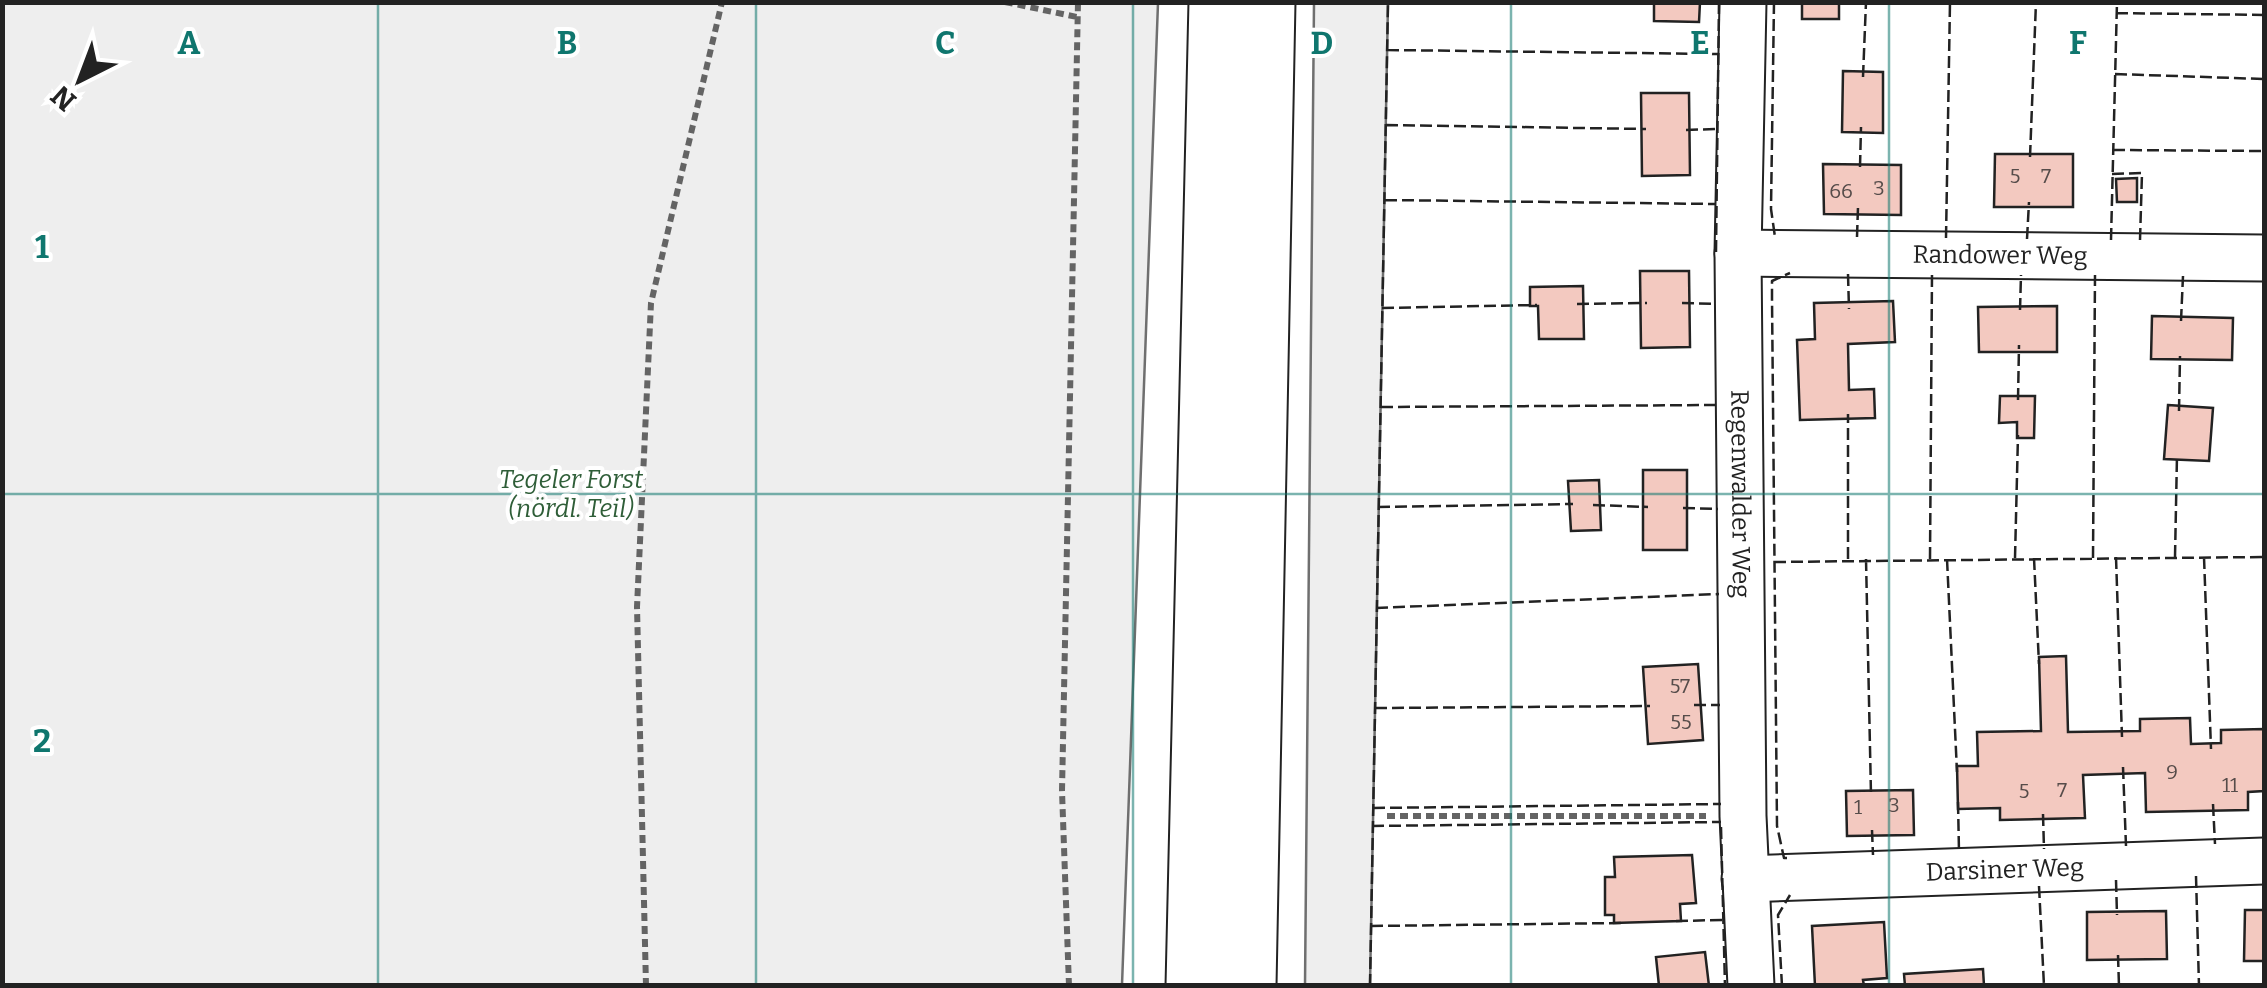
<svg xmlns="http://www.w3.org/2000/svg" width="2267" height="988" font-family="Bitter,serif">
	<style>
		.green { fill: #eee; stroke: #6f6f6f; stroke-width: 2.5 }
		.building { fill: #f3c9c0; stroke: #222; stroke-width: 2.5 }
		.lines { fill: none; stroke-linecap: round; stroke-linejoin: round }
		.minor-casing { stroke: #222; stroke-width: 49 }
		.highway-casing { stroke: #222; stroke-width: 59 }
		.path { stroke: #646464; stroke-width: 6; stroke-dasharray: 8 5; stroke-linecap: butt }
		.minor { stroke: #fff; stroke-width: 45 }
		.highway { stroke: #fff; stroke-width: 55 }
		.fence { stroke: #222; stroke-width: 2.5; stroke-dasharray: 12 5; stroke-linecap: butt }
		.grid { fill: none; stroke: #0f766e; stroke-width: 2.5; stroke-opacity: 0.55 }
		.labels { text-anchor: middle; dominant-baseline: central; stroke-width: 8; stroke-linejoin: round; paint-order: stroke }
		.number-label { font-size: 20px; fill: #564c4a }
		.street-label { font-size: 25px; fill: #222; stroke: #fff }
		.park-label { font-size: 25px; font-style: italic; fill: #2f5e38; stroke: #fff }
		.grid-label { font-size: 32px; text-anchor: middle; font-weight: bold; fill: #0f766e; stroke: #fff; stroke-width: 8; stroke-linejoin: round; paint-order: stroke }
	</style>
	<rect width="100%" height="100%" fill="#fff"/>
	<!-- green -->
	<path class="green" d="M 2,3 L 1158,3 L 1122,985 L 3,985 Z
		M 1314,3 L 1388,3 L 1370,985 L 1305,985 Z"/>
	<!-- building -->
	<path class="building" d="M 1654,2 L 1700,2 L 1699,22 L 1654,21 Z
		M 1802,2 L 1839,2 L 1839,19 L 1802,19 Z
		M 1843,71 L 1883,72 L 1883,133 L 1842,132 Z
		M 1641,93 L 1689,93 L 1690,175 L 1642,176 Z
		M 1995,154 L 2073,154 L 2073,207 L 1994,207 Z
		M 1823,164 L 1901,165 L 1901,215 L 1824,214 Z
		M 2137,178 L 2137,202 L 2117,202 L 2116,179 Z
		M 1640,271 L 1689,271 L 1690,347 L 1641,348 Z
		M 1583,286 L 1584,339 L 1539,339 L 1538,306 L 1530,306 L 1530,287 Z
		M 1893,301 L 1895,342 L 1848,344 L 1849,390 L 1874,389 L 1875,418 L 1800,420 L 1797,340 L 1815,339 L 1814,303 Z
		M 2057,306 L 2057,352 L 1979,352 L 1978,307 Z
		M 2152,316 L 2233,318 L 2232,360 L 2151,359 Z
		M 2000,396 L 2035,396 L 2034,438 L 2017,438 L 2017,422 L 1999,423 Z
		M 2168,405 L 2213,408 L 2209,461 L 2164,459 Z
		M 1643,470 L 1687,470 L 1687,550 L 1643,550 Z
		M 1599,480 L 1601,530 L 1571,531 L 1568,481 Z
		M 2066,656 L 2068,732 L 2140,731 L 2140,719 L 2190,718 L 2191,744 L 2221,743 L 2221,730 L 2264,729 L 2264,791 L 2248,792 L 2248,810 L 2146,812 L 2145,773 L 2083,775 L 2085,818 L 2000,820 L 2000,808 L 1958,809 L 1957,766 L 1978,766 L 1977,732 L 2041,731 L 2039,657 Z
		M 1698,664 L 1703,740 L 1648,744 L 1643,667 Z
		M 1913,790 L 1914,835 L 1847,836 L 1846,791 Z
		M 1692,855 L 1696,903 L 1680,904 L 1681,921 L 1614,923 L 1614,915 L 1605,915 L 1605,877 L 1615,877 L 1614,857 Z
		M 2245,910 L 2264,910 L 2264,961 L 2244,961 Z
		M 2166,911 L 2167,959 L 2087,960 L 2087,912 Z
		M 1884,922 L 1887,978 L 1863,980 L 1864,986 L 1815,986 L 1812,926 Z
		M 1705,952 L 1709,986 L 1659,986 L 1656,957 Z
		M 1983,969 L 1984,986 L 1905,986 L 1904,974 Z"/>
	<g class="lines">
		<defs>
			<g id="minor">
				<path id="s1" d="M 1743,2 L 1738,253 L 1743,816 L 1751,986"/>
				<path id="s2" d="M 1738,253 L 2264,258"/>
				<path id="s3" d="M 1745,879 L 2264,861"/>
			</g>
			<path id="highway" d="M 1194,986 L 1217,2
				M 1248,986 L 1267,2"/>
		</defs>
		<!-- minor casing -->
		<use href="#minor" class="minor-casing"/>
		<!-- highway casing -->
		<use href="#highway" class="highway-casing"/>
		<!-- path -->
		<path class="path" d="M 1005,2 L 1077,17
			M 1387,816 L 1706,816
			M 646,986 L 637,607 L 651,303 L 722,2
			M 1069,986 L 1062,791 L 1078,2"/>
		<!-- minor -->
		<use href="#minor" class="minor"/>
		<!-- highway -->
		<use href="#highway" class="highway"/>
		<!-- fence -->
		<path class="fence" d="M 1774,2 L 1771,209 L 1775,237
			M 2116,13 L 2264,15
			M 1387,50 L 1718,54
			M 2115,74 L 2264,79
			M 1863,77 L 1866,2
			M 1386,125 L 1646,129
			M 1686,130 L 1717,129
			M 2113,150 L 2264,151
			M 2030,157 L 2036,2
			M 1860,167 L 1861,127
			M 2112,174 L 2142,173 L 2140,240
			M 1385,200 L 1716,204
			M 1857,237 L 1858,207
			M 1946,238 L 1950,2
			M 2027,239 L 2029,202
			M 2111,240 L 2117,2
			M 1716,252 L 1719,2
			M 1848,274 L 1849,309
			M 1682,303 L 1716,304
			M 1577,304 L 1647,303
			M 1382,308 L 1537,305
			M 2020,310 L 2021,275
			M 2181,321 L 2183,276
			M 2018,400 L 2019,345
			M 1381,407 L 1717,405
			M 2179,411 L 2180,356
			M 1593,505 L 1648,507
			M 1378,507 L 1573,504
			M 1683,508 L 1718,509
			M 2116,557 L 2122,737
			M 2175,557 L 2177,455
			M 2204,557 L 2211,749
			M 2015,558 L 2018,435
			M 2034,558 L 2039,664
			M 2093,558 L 2095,275
			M 1848,559 L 1848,414
			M 1866,559 L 1871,795
			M 1930,559 L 1932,274
			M 1947,559 L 1957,772
			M 1774,562 L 2264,557
			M 1376,608 L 1719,594
			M 1694,705 L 1720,705
			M 1375,708 L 1650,706
			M 2123,767 L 2126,846
			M 1958,802 L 1959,852
			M 2213,804 L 2215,844
			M 1373,808 L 1721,804
			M 2043,814 L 2044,849
			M 1372,826 L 1721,822
			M 1721,827 L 1725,986
			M 1872,830 L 1873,855
			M 1787,858 L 1784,858 L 1777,826 L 1772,299 L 1772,281 L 1790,273
			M 2196,876 L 2199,986
			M 2116,880 L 2117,915
			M 2039,886 L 2044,986
			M 1676,921 L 1722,920
			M 1371,926 L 1621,923
			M 2118,955 L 2119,986
			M 1370,986 L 1388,2
			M 1782,986 L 1778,915 L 1790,895"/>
	</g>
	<!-- grid -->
	<path class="grid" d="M 378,2 L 378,986M 756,2 L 756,986M 1133,2 L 1133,986M 1511,2 L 1511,986M 1889,2 L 1889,986M 2,494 L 2264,494"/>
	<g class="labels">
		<!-- number labels -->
		<g class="number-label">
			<text x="2015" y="176">5</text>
			<text x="2046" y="176">7</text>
			<text x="1879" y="188">3</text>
			<text x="1841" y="191">66</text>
			<text x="1680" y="686">57</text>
			<text x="1681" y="722">55</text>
			<text x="2172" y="772">9</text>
			<text x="2230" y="785">11</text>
			<text x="2062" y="790">7</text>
			<text x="2024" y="791">5</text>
			<text x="1894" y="805">3</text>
			<text x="1858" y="807">1</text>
		</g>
		<!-- street labels -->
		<g class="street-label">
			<text stroke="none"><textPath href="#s2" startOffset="262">Randower Weg</textPath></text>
			<text stroke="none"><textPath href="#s1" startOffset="492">Regenwalder Weg</textPath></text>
			<text stroke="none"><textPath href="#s3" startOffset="260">Darsiner Weg</textPath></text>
		</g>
		<!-- park labels -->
		<g class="park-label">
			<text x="571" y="480">Tegeler Forst<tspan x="571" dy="29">(nördl. Teil)</tspan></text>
		</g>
	</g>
	<g class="grid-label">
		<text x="189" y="54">A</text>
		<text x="567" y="54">B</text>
		<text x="945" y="54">C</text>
		<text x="1322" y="54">D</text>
		<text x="1700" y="54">E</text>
		<text x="2078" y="54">F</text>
		<text x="42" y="258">1</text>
		<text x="42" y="752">2</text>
	</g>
	<!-- border -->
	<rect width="2267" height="988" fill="none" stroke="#222222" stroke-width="10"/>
	<!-- north arrow -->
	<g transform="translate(80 80) rotate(222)" stroke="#ffffff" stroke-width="8" paint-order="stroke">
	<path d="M0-8L18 38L0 25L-18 38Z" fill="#222222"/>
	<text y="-15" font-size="28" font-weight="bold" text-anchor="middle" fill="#222222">N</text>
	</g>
</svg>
